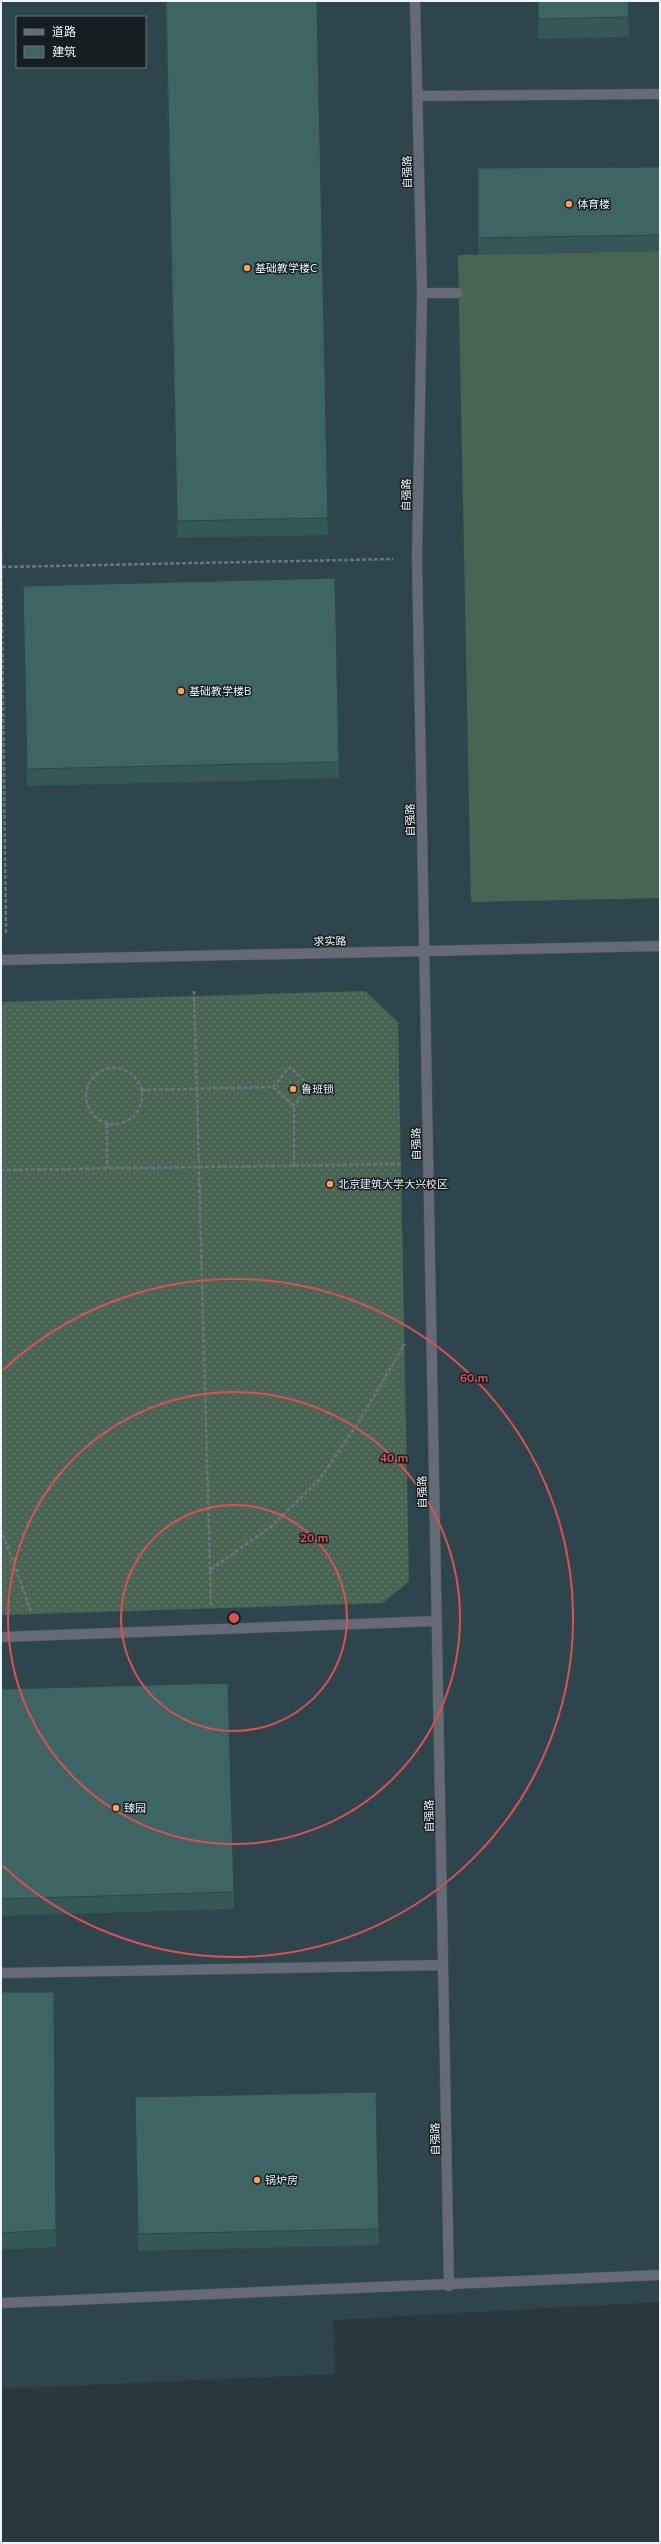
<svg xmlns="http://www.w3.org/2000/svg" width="661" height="2544" font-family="Mulish,'Noto Sans SC',sans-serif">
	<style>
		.built { fill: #2e454e; fill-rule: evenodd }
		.grass { fill: url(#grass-dots) }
		.pitch { fill: #4a6454 }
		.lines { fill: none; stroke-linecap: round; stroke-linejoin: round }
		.lane-casing { stroke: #48565d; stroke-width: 11 }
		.street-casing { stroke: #48565d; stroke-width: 11 }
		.path { stroke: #68767c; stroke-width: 2.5; stroke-dasharray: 4 2; stroke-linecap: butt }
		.lane { stroke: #646b77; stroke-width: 10 }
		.street { stroke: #646b77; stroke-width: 10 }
		.wall { fill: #355756 }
		.building { fill: #3e6564; stroke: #2b4746 }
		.ring { fill: none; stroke: #da5152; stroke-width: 2 }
		.poi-dot { fill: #fe9c58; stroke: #171e21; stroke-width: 1.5 }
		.labels { text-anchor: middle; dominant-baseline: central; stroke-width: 3; stroke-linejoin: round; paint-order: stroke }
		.street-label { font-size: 11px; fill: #ecf6fa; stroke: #171e21 }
		.poi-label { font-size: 11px; fill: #ecf6fa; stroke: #171e21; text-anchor: start }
		.centre { fill: #da5152; stroke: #171e21; stroke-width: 2 }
		.ring-label { font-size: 12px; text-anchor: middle; font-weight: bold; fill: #da5152; stroke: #171e21; stroke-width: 3; stroke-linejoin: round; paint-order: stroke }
	</style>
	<defs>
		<pattern id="grass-dots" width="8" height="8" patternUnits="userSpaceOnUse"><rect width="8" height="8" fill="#4a6454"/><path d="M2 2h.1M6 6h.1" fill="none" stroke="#647b6e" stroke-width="1.8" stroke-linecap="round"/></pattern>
	</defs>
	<rect width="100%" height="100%" fill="#29383f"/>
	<!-- built -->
	<path class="built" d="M 1,1 L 660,1 L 660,2302 L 333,2320 L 335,2374 L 1,2389 ZM 17,17 L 145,17 L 145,67 L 17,67 Z"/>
	<!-- grass -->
	<path class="grass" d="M 365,991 L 398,1022 L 409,1581 L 383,1603 L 1,1615 L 1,1002 Z"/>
	<!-- pitch -->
	<path class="pitch" d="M 660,251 L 660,898 L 471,902 L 458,255 Z"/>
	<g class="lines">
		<defs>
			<path id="lane" d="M 415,1 L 422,293 L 417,558 L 449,2286
				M 418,96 L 660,94
				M 1,960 L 660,946
				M 1,1637 L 437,1621
				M 1,1973 L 443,1965
				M 1,2303 L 660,2275"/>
			<path id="street" d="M 422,293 L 458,293"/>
		</defs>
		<!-- lane casing -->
		<use href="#lane" class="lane-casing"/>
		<!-- street casing -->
		<use href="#street" class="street-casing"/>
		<!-- path -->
		<path class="path" d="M 1,533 L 6,935
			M 2,567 L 393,559
			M 194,991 L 210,1570
			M86 1096a28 28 0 1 1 56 0a28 28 0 1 1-56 0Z
			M 273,1087 L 294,1106 L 294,1165
			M 141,1090 L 273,1087 L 290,1067 L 310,1086 L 294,1106
			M 107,1124 L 107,1168
			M 1,1170 L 402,1164
			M 1,1529 L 31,1611
			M 211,1605 L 210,1570 L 272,1526 L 319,1480 L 356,1426 L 405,1344"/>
		<!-- lane -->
		<use href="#lane" class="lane"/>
		<!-- street -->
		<use href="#street" class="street"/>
	</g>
	<!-- wall -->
	<path class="wall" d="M 165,1 L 317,1 L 328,535 L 177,538 Z
		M 538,1 L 628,1 L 629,37 L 538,39 Z
		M 660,167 L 660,251 L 478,255 L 478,168 Z
		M 23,586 L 339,762 L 339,778 L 27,786 Z
		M 1,1689 L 234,1892 L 234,1909 L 1,1916 Z
		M 1,1992 L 54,1992 L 56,2247 L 1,2250 Z
		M 135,2097 L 379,2229 L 379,2245 L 138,2251 Z"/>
	<!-- building -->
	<path class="building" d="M 166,1 L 317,1 L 328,518 L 177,521 Z
		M 538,1 L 628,1 L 629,17 L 538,19 Z
		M 660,167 L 660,235 L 478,238 L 478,168 Z
		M 335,578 L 339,762 L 27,769 L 23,586 Z
		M 228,1683 L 234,1892 L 1,1899 L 1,1689 Z
		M 1,1992 L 54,1992 L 56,2230 L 1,2233 Z
		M 376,2092 L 379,2229 L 138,2234 L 135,2097 Z"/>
	<!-- distance rings -->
	<g class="ring">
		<circle cx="234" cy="1618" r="113"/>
		<circle cx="234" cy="1618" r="226"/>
		<path d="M3 1370A339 339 0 1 1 3 1866"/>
	</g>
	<!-- markers -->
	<g class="poi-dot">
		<circle cx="569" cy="204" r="4"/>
		<circle cx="247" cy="268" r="4"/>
		<circle cx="181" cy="691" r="4"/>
		<circle cx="293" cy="1089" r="4"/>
		<circle cx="330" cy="1184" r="4"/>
		<circle cx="116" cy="1808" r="4"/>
		<circle cx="257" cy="2180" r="4"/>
	</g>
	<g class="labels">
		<!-- street labels -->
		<g class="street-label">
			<text transform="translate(407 172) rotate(-91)">自强路</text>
			<text transform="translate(406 495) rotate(-89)">自强路</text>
			<text transform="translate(410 820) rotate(-91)">自强路</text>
			<text transform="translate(330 941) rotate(-1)">求实路</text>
			<text transform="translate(416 1144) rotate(-91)">自强路</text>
			<text transform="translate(422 1492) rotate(-91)">自强路</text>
			<text transform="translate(429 1816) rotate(-91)">自强路</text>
			<text transform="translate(435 2139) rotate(-91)">自强路</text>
		</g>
		<!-- poi labels -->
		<g class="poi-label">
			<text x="577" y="204">体育楼</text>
			<text x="255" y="268">基础教学楼C</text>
			<text x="189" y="691">基础教学楼B</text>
			<text x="301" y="1089">鲁班锁</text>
			<text x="338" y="1184">北京建筑大学大兴校区</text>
			<text x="124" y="1808">臻园</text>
			<text x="265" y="2180">锅炉房</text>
		</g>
	</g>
	<circle cx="234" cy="1618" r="6" class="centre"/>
	<g class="ring-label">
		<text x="474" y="1382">60 m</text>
		<text x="394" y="1462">40 m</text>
		<text x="314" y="1542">20 m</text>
	</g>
	<!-- border -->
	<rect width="661" height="2544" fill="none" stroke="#ecf6fa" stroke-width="4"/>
	<!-- legend -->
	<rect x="16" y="16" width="130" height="52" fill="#171e21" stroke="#6c7478"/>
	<rect x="24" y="29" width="20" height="6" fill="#646b77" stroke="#6c7478"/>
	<text x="52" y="36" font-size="12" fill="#ecf6fa">道路</text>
	<rect x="24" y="46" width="20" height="12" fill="#3e6564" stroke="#6c7478"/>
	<text x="52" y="56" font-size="12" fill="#ecf6fa">建筑</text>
</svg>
